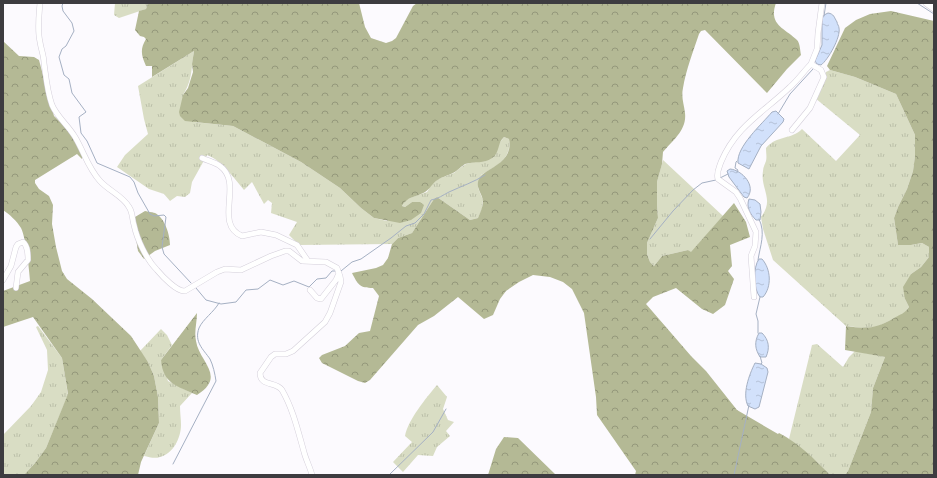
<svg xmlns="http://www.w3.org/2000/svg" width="937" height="478" font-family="Manrope,sans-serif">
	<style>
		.grass { fill: url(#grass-tufts) }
		.forest { fill: url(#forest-crowns) }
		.water { fill: url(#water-ripples); stroke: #a5b0c3 }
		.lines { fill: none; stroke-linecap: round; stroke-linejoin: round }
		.stream { stroke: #a5b0c3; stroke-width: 1 }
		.street-casing { stroke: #d4cfda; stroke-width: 6 }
		.secondary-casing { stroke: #d4cfda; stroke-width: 8 }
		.street { stroke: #fff; stroke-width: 5 }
		.secondary { stroke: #fff; stroke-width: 7 }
	</style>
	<defs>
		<pattern id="grass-tufts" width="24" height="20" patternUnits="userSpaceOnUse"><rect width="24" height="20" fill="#d9ddc4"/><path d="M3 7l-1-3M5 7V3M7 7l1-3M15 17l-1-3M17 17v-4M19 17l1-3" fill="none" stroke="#bbbfa9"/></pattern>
		<pattern id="forest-crowns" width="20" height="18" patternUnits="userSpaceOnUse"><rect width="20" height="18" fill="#b4b995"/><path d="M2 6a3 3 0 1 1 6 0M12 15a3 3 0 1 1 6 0" fill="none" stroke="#94987b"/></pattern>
		<pattern id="water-ripples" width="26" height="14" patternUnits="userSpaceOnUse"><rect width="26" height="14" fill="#d2e1fb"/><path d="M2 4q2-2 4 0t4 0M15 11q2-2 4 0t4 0" fill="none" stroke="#b5c2d8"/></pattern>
	</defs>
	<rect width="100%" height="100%" fill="#fcfafe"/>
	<!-- grass -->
	<path class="grass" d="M 115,3 L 148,3 L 146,9 L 119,18 L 114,15 Z
		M 194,51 C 191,68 193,79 183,95 L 194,122 L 233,126 L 301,162 L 340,188 L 361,208 L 374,218 L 387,221 L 420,202 L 412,202 L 405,207 L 402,206 L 407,199 L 427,192 L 432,184 L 438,179 L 454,173 L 460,168 L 466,164 L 474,162 L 486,161 L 504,137 L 509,139 C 512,159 496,166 481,175 L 478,188 L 483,200 L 482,209 L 478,218 L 470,220 L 437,197 L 434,199 L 412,233 L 398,238 L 392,244 L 299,245 L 289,235 L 297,222 L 271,213 L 272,203 L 268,200 L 264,204 L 252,182 L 244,190 C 235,179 220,159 207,155 L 192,182 L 190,193 L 185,197 L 177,196 L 170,201 L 164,194 L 149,189 L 117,167 L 125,155 L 148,134 L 144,119 L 138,86 Z
		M 830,70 L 855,77 L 896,94 L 915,135 L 915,156 L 913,171 L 907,189 L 898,207 L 894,218 L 898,245 L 911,245 L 922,243 L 929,247 L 929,257 L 921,267 L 911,274 L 905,299 L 909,307 L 903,314 L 877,327 L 864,328 L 846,326 L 773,260 L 763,229 L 761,217 C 775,199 760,189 763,171 C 763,167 765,164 766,161 C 767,157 766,153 766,148 C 777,135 791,140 802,129 L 836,161 L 860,135 L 815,98 L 826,72 Z
		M 663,160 L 723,216 L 691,253 L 688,250 L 662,256 L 654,266 L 650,262 L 647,254 L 647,243 L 658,218 L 657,204 L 657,182 Z
		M 38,326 L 62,358 L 68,395 L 46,448 L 35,463 L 24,475 L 3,475 L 3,435 L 31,406 L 41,392 L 48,370 L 47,350 L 36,327 Z
		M 161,329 L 167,335 L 172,345 L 161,360 L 168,381 L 192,393 L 180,406 C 180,413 181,419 181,425 C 181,438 173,454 160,457 C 155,459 149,457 144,456 L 159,423 L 158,397 L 154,376 L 148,362 L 140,351 Z
		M 817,344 L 843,367 L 849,357 L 855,351 L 885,357 L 873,388 L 871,412 L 848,471 L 845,475 L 830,475 L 817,462 L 789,439 L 812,345 Z
		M 437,385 L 447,397 L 443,409 L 448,420 L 454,422 L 446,431 L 450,436 L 437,447 L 433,456 L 418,455 L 403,472 L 393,462 L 412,442 L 405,436 C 408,420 426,398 437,385 Z"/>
	<!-- forest -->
	<path class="forest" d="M 148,3 L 359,3 L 365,27 L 371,38 L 386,43 L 392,41 L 396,38 L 413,6 L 417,3 L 776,3 C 768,25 785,28 797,40 C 800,43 800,50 801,55 L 787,69 L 767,93 L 705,30 L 701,31 L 699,34 C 693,52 686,70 683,88 C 681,97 684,104 685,113 C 687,130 673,140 663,152 L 662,164 L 657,182 L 657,204 L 658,218 L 647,243 L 647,254 L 650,262 L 654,266 L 662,256 L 688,250 L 691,252 L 734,203 L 746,222 L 750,237 L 730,245 L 732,266 L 728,271 L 734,279 L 725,305 L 713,314 L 702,309 L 676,288 L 653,297 L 646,304 L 691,356 L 706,371 L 737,410 L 778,434 L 779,433 C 797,442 816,460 830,475 L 635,475 L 636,471 L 597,415 L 596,397 L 584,313 L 572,289 L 563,282 L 550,277 L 533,275 L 519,282 L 506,291 L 500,299 L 493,315 L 484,319 L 458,297 L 434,316 L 418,325 L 370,380 L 365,383 L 358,381 L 322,363 L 319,358 L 322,355 L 345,346 L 359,333 L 370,331 L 379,296 L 373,288 C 360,288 358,285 352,273 L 376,268 L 383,265 L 388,258 L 392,244 L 398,238 L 412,233 L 434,199 L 437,197 L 470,220 L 478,218 C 480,213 483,207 483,201 C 482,192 474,187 480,177 C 482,174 486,172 489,170 C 502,162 512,155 509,139 L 504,137 C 497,143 500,153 492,158 C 485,164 474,161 465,164 C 460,167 457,171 453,173 C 447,176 441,177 436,181 C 432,184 429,190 425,192 C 415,198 409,195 402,206 L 405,207 L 412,202 L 420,202 L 424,205 L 421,213 L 411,220 L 400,223 L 374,218 L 361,208 L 340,188 L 301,162 L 233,126 L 185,121 L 180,116 L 179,112 L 183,95 L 188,88 L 193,72 L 192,64 L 194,51 L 152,77 L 152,66 L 146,66 C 141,55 140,49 146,39 L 144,37 L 140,36 L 135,30 L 139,11 L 146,9 Z
		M 891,11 L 934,21 L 934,475 L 845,475 L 848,471 L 871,412 L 873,388 L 885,357 L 845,350 L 846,326 C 866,329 876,329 894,318 C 901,314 904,314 909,307 L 905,299 L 903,287 L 911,274 L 921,267 L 929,257 L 929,247 L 922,243 L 911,245 L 898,245 L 894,218 L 898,207 L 907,189 L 913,171 L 915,156 L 915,135 L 896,94 L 855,77 L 830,70 L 827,66 L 845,28 L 856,20 L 870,14 Z
		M 3,41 L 19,56 L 34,57 L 39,60 L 54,116 L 72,133 L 83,153 L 82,159 L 77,154 L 35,180 L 35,183 L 39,189 L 49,196 L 53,205 L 52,224 L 56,247 L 62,271 L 67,279 L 92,299 L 131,336 L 148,362 L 154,376 L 158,397 L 159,423 L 141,462 L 138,475 L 24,475 L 35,463 L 46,448 L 68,394 L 62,358 L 33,317 L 3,327 L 3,291 L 30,281 C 29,269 26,238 21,228 C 17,221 9,214 3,210 Z
		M 145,211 C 148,212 152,212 155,213 C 165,218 170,235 170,245 L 155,251 L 144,259 L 138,251 L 135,233 L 130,220 Z
		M 197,313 C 197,322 194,332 196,341 C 199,362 227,376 197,395 C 177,386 163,384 161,360 Z
		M 504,437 L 518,438 L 556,475 L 488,475 L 496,449 Z"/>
	<!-- water -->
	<path class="water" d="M 828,13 C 834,14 834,17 837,22 C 837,24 839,26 839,28 C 841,37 828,60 821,65 L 817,64 L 815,61 L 822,45 L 822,19 L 824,15 Z
		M 776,111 L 784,119 L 783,122 L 761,146 L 749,169 L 738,163 C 736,147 762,124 772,112 Z
		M 730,169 C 742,170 757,186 747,198 L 744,197 L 729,177 L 727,171 Z
		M 749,199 L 755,200 L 760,204 L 761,212 L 760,220 L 756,220 C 750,214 746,207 749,199 Z
		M 759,259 L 762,259 C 771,269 772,287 763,297 L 760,297 C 753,289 753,267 759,259 Z
		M 759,333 L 762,333 C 769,340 770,348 766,357 L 760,357 C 755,349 754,342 759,333 Z
		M 755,363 L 761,364 L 767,368 L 768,372 L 759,407 L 755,409 L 748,406 C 742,394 749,375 755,363 Z"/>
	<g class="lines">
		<!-- stream -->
		<path class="stream" d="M 63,3 L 62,6 L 63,11 L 72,23 L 74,31 L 66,46 L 62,49 L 59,57 L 64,75 L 69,79 L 72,93 L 86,112 L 79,117 L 81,133 L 87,141 L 97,163 L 130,177 L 134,182 L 138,193 L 150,214 L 154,216 L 164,215 L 166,217 L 162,247 L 164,254 L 191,283
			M 917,3 L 934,14
			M 824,16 L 826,3
			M 778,114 L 790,94 L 813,69
			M 737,172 L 738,170 L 735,168 L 736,162 L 737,161
			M 720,178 L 728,174
			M 650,239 L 673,211 L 693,190 L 702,183 L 716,180
			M 758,260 C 760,246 766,233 759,219
			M 341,271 L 352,262 L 361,259 L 391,238 L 406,226 L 415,223 L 424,214 L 431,200 C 438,199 443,195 449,192 C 462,186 474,182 485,175
			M 196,288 L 206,300 L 221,304 L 236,302 L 246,290 L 258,289 L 270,280 L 283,285 L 294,281 L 309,287 L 317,279 L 326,278 L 332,271 L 336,271
			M 758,333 L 758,321 L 756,314 L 760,297
			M 760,356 L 762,363 L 761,364
			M 173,464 L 216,381 C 215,374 213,365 210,359 C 203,349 194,342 199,328 C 203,319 214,312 219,303
			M 389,475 L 433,432 L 446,409
			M 734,475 L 749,405"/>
		<defs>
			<path id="street" d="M 40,3 C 39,16 37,29 40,42 C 41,49 44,56 44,63 C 46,77 47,91 52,105 C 57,117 68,125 75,137 C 84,152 88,168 100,181 C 109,191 123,196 129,207 C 133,213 132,219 134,225 C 137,239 146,259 157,270 C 162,276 177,292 185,291 L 217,272 L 225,269 L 241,270 L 271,256 L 285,251 L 289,251 L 302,261 L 326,262 L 337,268 L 340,276 L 341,282 L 330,313 L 325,322 L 293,351 L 286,354 L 275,354 L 271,357 L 260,373 C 260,387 276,381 282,390 C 293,409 298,431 304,452 C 306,460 310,467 312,475
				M 792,130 L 810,108 L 824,77 L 821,70 L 811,64 L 817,49 L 818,33 L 822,3
				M 202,158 C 208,161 215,162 220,166 C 244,183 213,224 242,236 L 261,232 L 276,235 L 297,245 L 308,261
				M 3,280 L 11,266 L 16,247 L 18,244 L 23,242 C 28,246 28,254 28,260 L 18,272 L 16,288
				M 310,290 L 317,298 L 321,299 L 336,280 L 339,273
				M 754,297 L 751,256 L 755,246 L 756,232 L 740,198 L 736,192 L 718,179 C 716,173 719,168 721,162 C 736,126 764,112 790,87 C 798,80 804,71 811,64"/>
			<path id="secondary" d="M 927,3 L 934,8"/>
		</defs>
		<!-- street casing -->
		<use href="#street" class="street-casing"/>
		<!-- secondary casing -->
		<use href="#secondary" class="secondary-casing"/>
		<!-- street -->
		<use href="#street" class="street"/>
		<!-- secondary -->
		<use href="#secondary" class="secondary"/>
	</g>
	<!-- border -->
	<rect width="937" height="478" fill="none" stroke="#3d3c40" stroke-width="8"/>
</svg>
